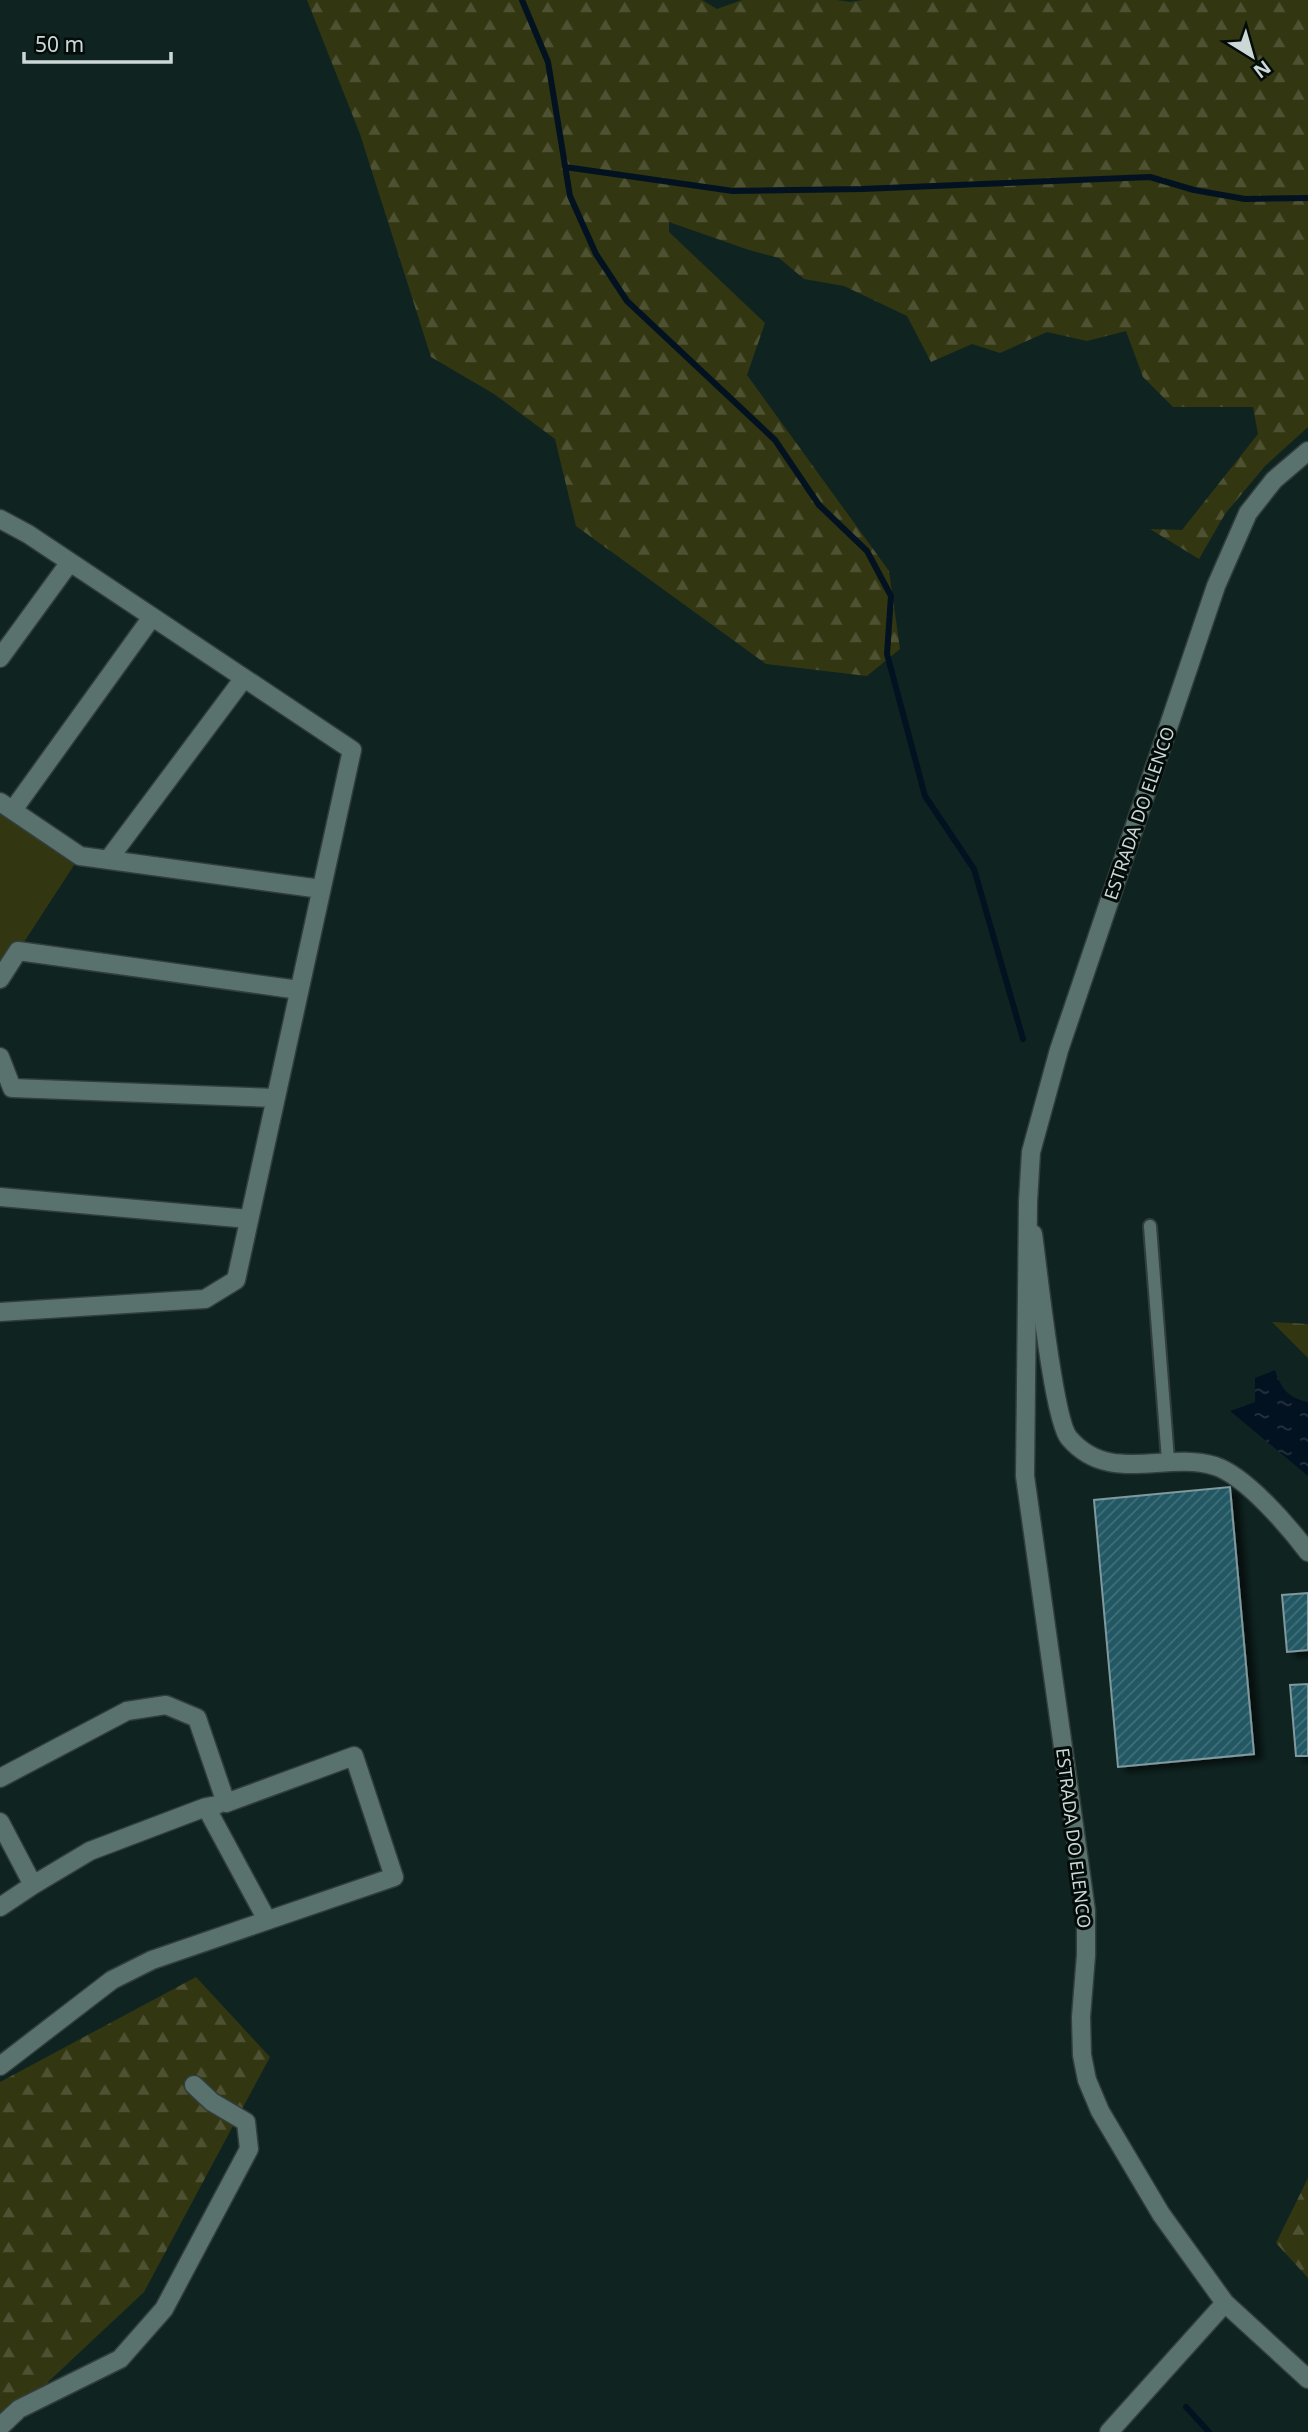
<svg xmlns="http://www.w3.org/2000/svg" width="1308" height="2432" font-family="'Noto Sans',sans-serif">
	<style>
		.forest { fill: url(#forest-firs) }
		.garden { fill: #323611 }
		.water { fill: url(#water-ripples) }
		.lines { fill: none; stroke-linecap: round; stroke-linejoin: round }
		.stream { stroke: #031221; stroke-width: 6 }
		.building { fill: url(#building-hatch); stroke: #80999f; stroke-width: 2; filter: url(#shadow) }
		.lane-casing { stroke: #313e3b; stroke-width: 16 }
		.street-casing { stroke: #313e3b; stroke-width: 21 }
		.secondary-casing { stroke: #313e3b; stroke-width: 21 }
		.lane { stroke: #5a726d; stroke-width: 12 }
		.street { stroke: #5a726d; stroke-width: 18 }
		.secondary { stroke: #5a726d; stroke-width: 18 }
		.labels { text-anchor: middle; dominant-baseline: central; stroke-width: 6; stroke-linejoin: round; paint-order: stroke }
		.street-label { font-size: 18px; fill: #ccd8d6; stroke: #040c0a }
	</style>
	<defs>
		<pattern id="forest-firs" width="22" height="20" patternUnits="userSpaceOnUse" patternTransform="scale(1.75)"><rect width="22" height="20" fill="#323611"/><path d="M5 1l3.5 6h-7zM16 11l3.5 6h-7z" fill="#4e5233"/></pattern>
		<pattern id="water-ripples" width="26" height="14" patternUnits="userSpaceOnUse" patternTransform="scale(1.75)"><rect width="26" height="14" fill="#031221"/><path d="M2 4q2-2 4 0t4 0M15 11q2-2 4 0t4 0" fill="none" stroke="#273440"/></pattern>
		<pattern id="building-hatch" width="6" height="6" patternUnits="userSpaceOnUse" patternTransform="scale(1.75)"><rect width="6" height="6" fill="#235863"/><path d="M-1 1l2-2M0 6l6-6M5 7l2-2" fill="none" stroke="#426f79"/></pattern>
		<filter id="shadow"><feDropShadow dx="8" dy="4.5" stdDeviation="3.5" flood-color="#0009"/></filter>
	</defs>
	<rect width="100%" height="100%" fill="#0f2421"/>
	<!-- forest -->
	<path class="forest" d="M 307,0 L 702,0 L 717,9 L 742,0 L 837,0 L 850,2 L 863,0 L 1308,0 L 1308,427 L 1265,466 L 1225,514 L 1199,559 L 1150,529 L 1182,530 L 1258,434 L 1253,407 L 1173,407 L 1143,377 L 1126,331 L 1087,341 L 1047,332 L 1000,353 L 972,344 L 931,362 L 907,316 L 844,286 L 804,279 L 779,258 L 749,250 L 669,222 L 669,232 L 765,323 L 747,375 L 889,571 L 900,649 L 867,676 L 766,664 L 576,526 L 555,439 L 494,394 L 431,357 L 360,134 Z
		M 1272,1322 L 1308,1324 L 1308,1358 Z
		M 196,1977 L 270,2057 L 144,2292 L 0,2427 L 0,2082 Z
		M 1308,2178 L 1308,2278 L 1276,2243 Z"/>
	<!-- garden -->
	<path class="garden" d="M 0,802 L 80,856 L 0,979 Z"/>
	<!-- water -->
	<path class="water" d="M 1275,1370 C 1281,1388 1288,1398 1308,1402 L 1308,1476 L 1230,1411 L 1255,1402 L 1255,1378 Z"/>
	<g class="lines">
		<!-- stream -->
		<path class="stream" d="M 522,0 L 548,62 L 570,196 L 596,254 L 627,301 L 775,440 L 819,505 L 867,551 L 891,596 L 887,654 L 925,796 L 974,869 L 1023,1039
			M 565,167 L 733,191 L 862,189 L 1150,177 L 1194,190 L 1245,199 L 1308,198
			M 1186,2407 L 1209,2432"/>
	</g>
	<!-- building -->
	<path class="building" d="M 1230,1487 L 1254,1754 L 1118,1767 L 1094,1500 Z
		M 1308,1593 L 1308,1650 L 1287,1652 L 1282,1595 Z
		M 1308,1684 L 1308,1756 L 1296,1756 L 1290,1685 Z"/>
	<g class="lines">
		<defs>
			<path id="lane" d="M 1150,1226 L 1168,1460"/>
			<path id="street" d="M 0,519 L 28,534 L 352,750 L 236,1280 L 205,1299 L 0,1312
				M 0,658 L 70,562
				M 0,802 L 80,856 L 321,889
				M 13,810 L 152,617
				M 108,860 L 244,678
				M 0,979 L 18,951 L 299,990
				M 0,1057 L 12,1088 L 276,1098
				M 0,1197 L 249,1219
				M 1033,1234 C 1038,1268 1053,1419 1069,1438 C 1109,1485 1164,1451 1215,1466 C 1246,1476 1289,1527 1308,1552
				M 0,1778 L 127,1711 L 166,1705 L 197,1718 L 226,1803 L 354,1756 L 394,1877 L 152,1960 L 112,1980 L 0,2066
				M 217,1805 L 206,1807 L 267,1920
				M 0,1822 L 33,1885 L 90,1851 L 206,1807
				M 0,1907 L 33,1885
				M 0,2427 L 19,2409 L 120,2359 L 164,2309 L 249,2149 L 246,2122 L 212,2102 L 194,2085"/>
			<path id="secondary" d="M 1308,451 L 1274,480 L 1248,513 L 1216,586 L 1059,1050 L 1031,1152 L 1028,1202 L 1025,1476 L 1086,1911 L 1086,1955 L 1081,2017 L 1082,2055 L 1087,2080 L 1100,2111 L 1161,2214 L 1225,2303 L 1308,2379
				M 1109,2432 L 1225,2303"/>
		</defs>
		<!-- lane casing -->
		<use href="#lane" class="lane-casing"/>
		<!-- street casing -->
		<use href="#street" class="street-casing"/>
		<!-- secondary casing -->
		<use href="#secondary" class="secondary-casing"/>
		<!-- lane -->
		<use href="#lane" class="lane"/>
		<!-- street -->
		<use href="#street" class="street"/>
		<!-- secondary -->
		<use href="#secondary" class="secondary"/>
	</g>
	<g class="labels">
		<!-- street labels -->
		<g class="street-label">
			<text transform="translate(1139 813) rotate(-71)">ESTRADA DO ELENCO</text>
			<text transform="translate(1074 1838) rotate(83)">ESTRADA DO ELENCO</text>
		</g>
	</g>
	<!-- north arrow -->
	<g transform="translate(1252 56) rotate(143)" stroke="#040c0a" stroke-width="5" paint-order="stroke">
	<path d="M0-5L12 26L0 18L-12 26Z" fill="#ccd8d6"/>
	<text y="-10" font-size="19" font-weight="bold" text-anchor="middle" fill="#ccd8d6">N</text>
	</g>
	<!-- scale -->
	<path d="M24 52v10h147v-10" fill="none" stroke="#ccd8d6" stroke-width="3.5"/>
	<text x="35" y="52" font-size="21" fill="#ccd8d6" stroke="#040c0a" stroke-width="5" paint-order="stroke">50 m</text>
</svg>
